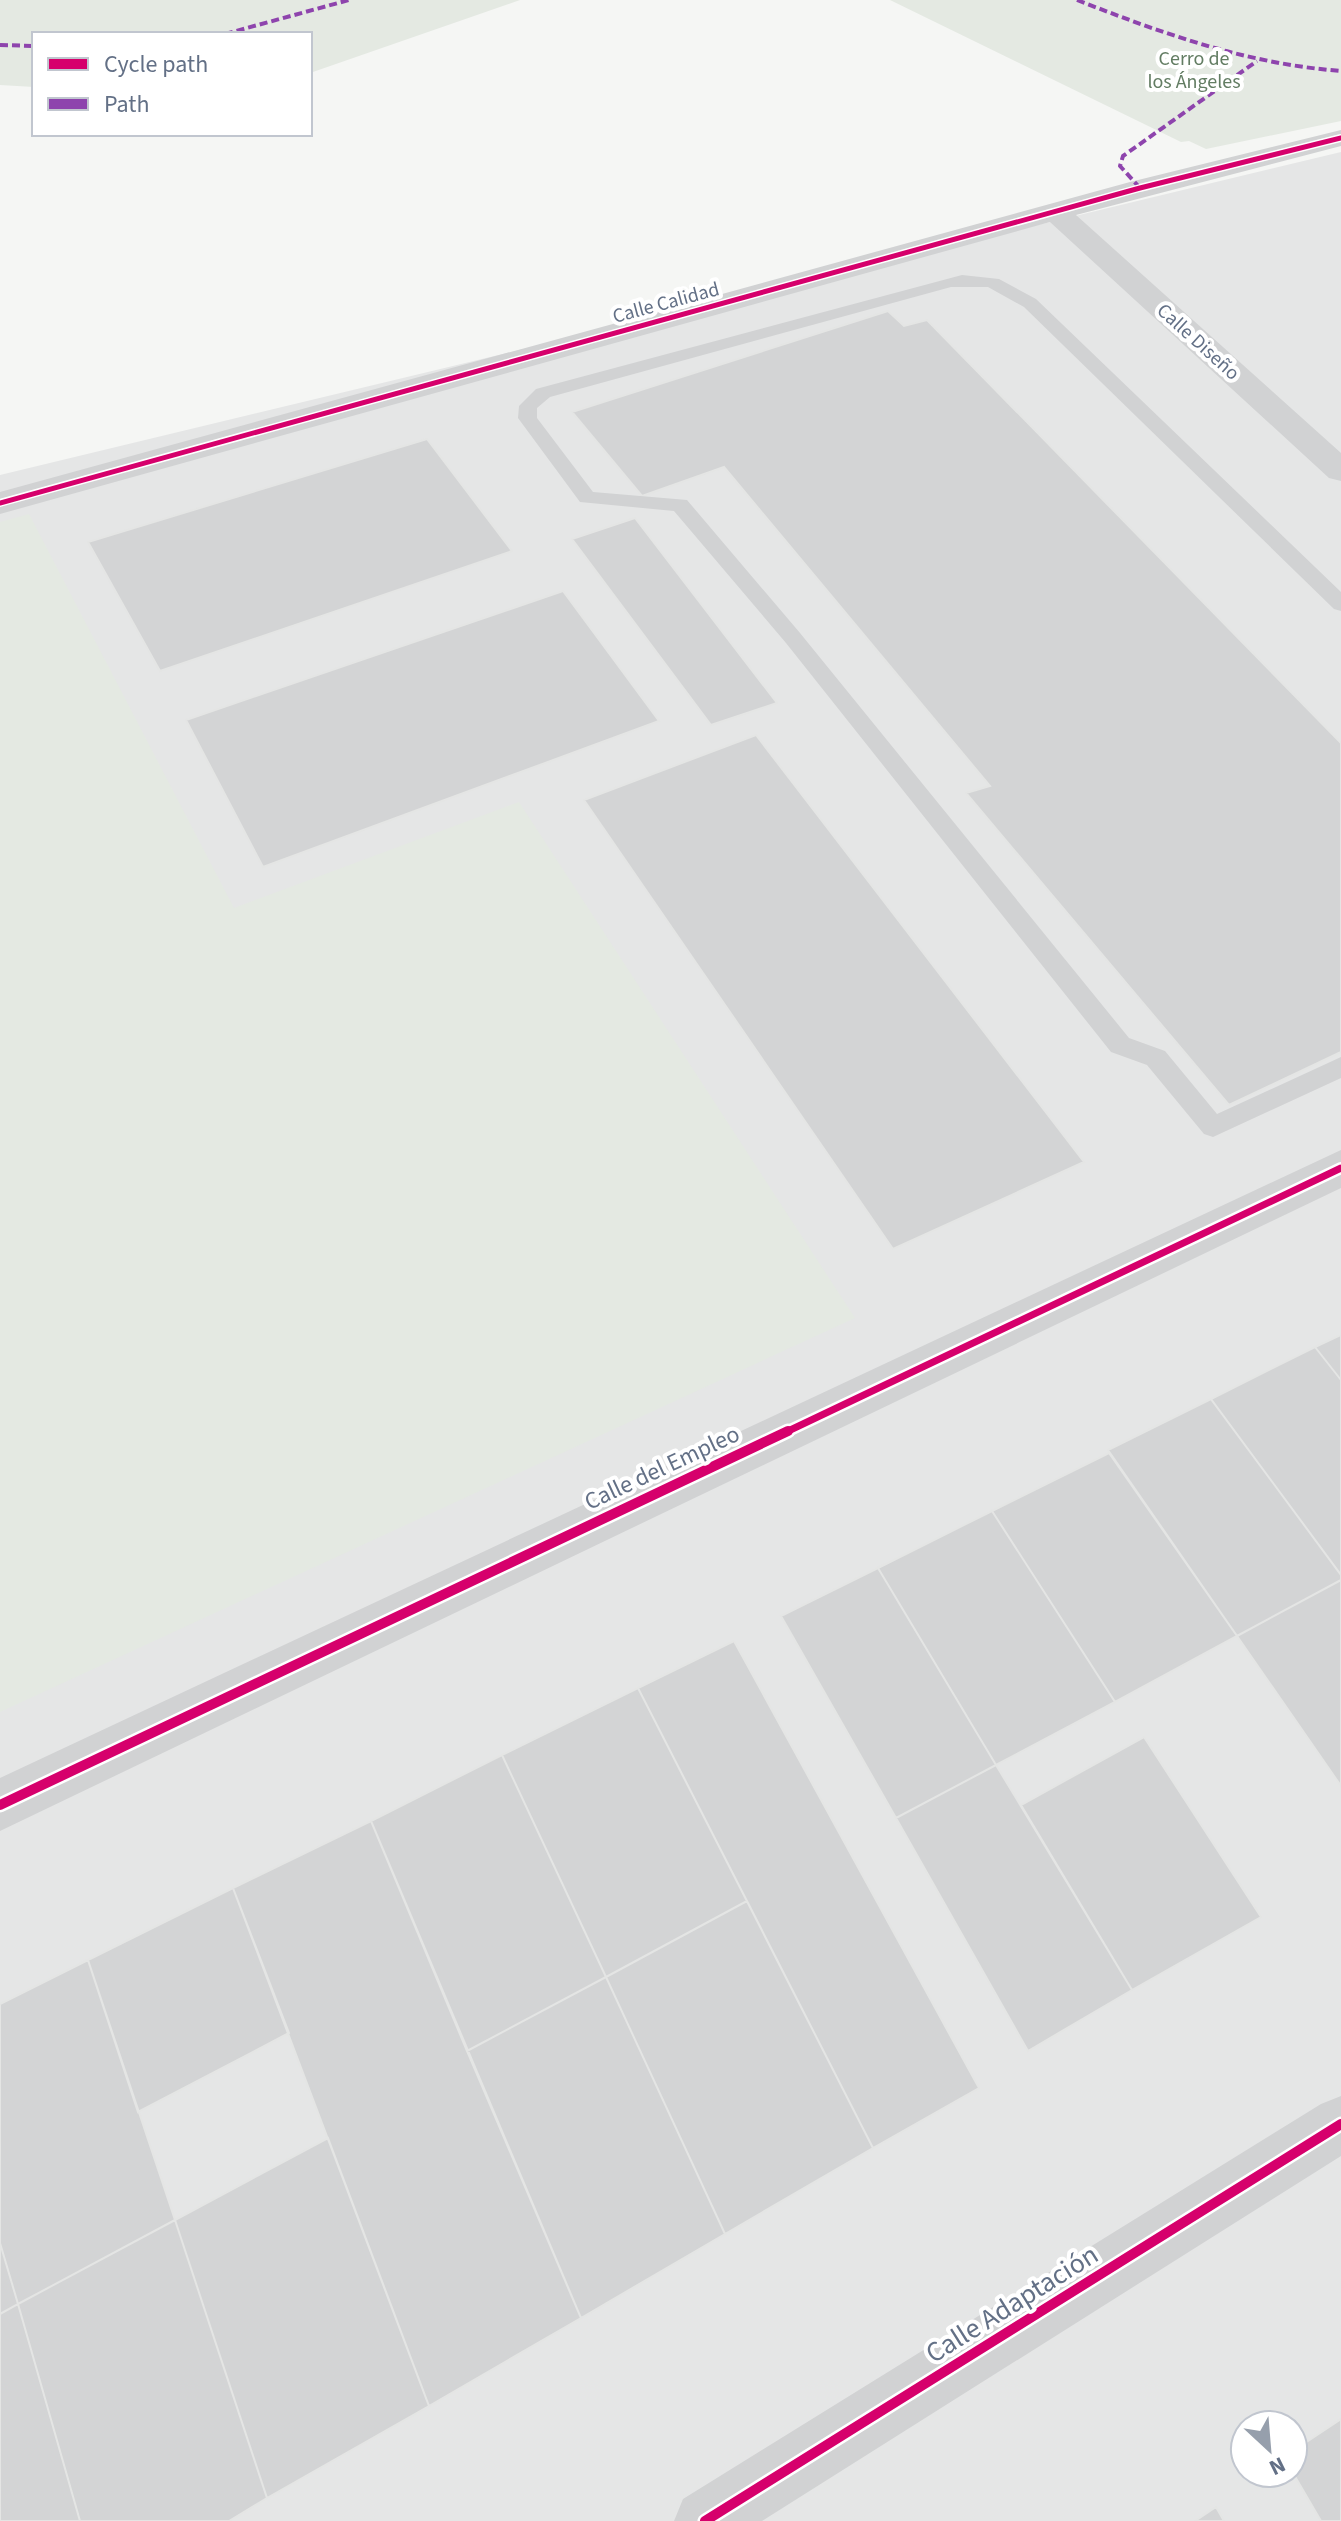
<svg xmlns="http://www.w3.org/2000/svg" width="1341" height="2521" font-family="'Source Sans 3',sans-serif">
	<style>
		.built { fill: #e5e6e6; fill-rule: evenodd }
		.green { fill: #e4e9e2 }
		.building { fill: #d3d4d5; stroke: #e4e5e4; stroke-width: 2 }
		.lines { fill: none; stroke-linecap: round; stroke-linejoin: round }
		.service { fill: #d1d2d3; fill-rule: evenodd }
		.minor { fill: #d1d2d3; fill-rule: evenodd }
		.quiet { stroke: #8e44ad; stroke-width: 4; stroke-dasharray: 8 4; stroke-linecap: butt }
		.cycleway-far2-casing { stroke: #fff; stroke-width: 8 }
		.cycleway-far1-casing { stroke: #fff; stroke-width: 12 }
		.cycleway-casing { stroke: #fff; stroke-width: 15 }
		.cycleway-far2 { stroke: #d6006c; stroke-width: 5 }
		.cycleway-far1 { stroke: #d6006c; stroke-width: 7 }
		.cycleway { stroke: #d6006c; stroke-width: 10 }
		.labels { text-anchor: middle; dominant-baseline: central; stroke-width: 8; stroke-linejoin: round; paint-order: stroke }
		.far-park-label { font-size: 20px; fill: #637d63; stroke: #fff }
		.far-street-label { font-size: 20px; fill: #637086; stroke: #fff }
		.street-label { font-size: 24px; fill: #637086; stroke: #fff }
		.near-street-label { font-size: 28px; fill: #637086; stroke: #fff }
	</style>
	<rect width="100%" height="100%" fill="#f5f6f4"/>
	<!-- built -->
	<path class="built" d="M 1341,152 L 1341,2521 L 0,2521 L 0,475 ZM 1245,2425 L 1293,2425 L 1293,2473 L 1245,2473 Z"/>
	<!-- green -->
	<path class="green" d="M 0,0 L 520,0 L 310,73 L 310,34 L 34,34 L 34,87 L 0,85 Z
		M 890,0 L 1341,0 L 1341,121 L 1206,149 L 1189,141 L 1181,142 Z
		M 29,514 L 234,908 L 519,802 L 855,1318 L 0,1712 L 0,522 Z"/>
	<!-- building -->
	<path class="building" d="M 888,311 L 904,326 L 927,320 L 1341,743 L 1341,1052 L 1229,1105 L 966,793 L 990,786 L 724,467 L 642,496 L 572,412 Z
		M 427,439 L 512,551 L 160,671 L 88,542 Z
		M 635,518 L 777,703 L 711,725 L 572,539 Z
		M 563,591 L 659,721 L 263,867 L 186,720 Z
		M 756,735 L 1084,1162 L 893,1249 L 584,800 Z
		M 1341,1335 L 1341,1380 L 1315,1347 Z
		M 1315,1347 L 1341,1380 L 1341,1575 L 1211,1399 Z
		M 1211,1399 L 1341,1575 L 1341,1580 L 1237,1636 L 1108,1450 Z
		M 1109,1453 L 1237,1636 L 1115,1702 L 992,1511 Z
		M 992,1511 L 1115,1702 L 996,1765 L 878,1568 Z
		M 878,1568 L 996,1765 L 896,1818 L 781,1616 Z
		M 1341,1580 L 1341,1786 L 1237,1636 Z
		M 734,1641 L 979,2088 L 873,2148 L 638,1688 Z
		M 638,1688 L 747,1901 L 606,1977 L 502,1755 Z
		M 1144,1737 L 1261,1917 L 1132,1990 L 1021,1805 Z
		M 502,1755 L 606,1977 L 467,2051 L 371,1821 Z
		M 996,1765 L 1132,1990 L 1028,2051 L 896,1818 Z
		M 371,1821 L 581,2318 L 429,2406 L 233,1888 Z
		M 233,1888 L 289,2033 L 138,2112 L 88,1960 Z
		M 747,1901 L 873,2148 L 725,2234 L 606,1977 Z
		M 88,1960 L 175,2220 L 18,2304 L 0,2243 L 0,2004 Z
		M 606,1977 L 725,2234 L 581,2318 L 467,2051 Z
		M 328,2138 L 429,2406 L 267,2498 L 175,2220 Z
		M 175,2220 L 267,2498 L 229,2521 L 80,2521 L 18,2304 Z
		M 0,2243 L 18,2304 L 0,2314 Z
		M 18,2304 L 80,2521 L 0,2521 L 0,2314 Z
		M 1341,2419 L 1341,2521 L 1321,2521 L 1293,2473 L 1293,2451 Z
		M 1216,2507 L 1224,2521 L 1195,2521 Z"/>
	<g class="lines">
		<!-- service -->
		<path class="service" d="M 962,275 L 999,279 L 1036,299 L 1341,592 L 1341,611 L 1334,609 L 1024,307 L 988,287 L 951,287 L 550,397 L 537,408 L 537,418 L 593,492 L 687,500 L 800,633 L 1129,1038 L 1165,1051 L 1217,1114 L 1341,1057 L 1341,1078 L 1213,1137 L 1204,1134 L 1147,1065 L 1111,1052 L 786,643 L 674,511 L 580,502 L 518,418 L 519,406 L 536,389 Z"/>
		<!-- minor -->
		<path class="minor" d="M 1341,130 L 1341,146 L 1076,215 L 1341,453 L 1341,481 L 1329,478 L 1050,222 L 0,514 L 0,492 L 1130,182 Z
			M 1341,1150 L 1341,1188 L 0,1831 L 0,1778 Z
			M 1341,2096 L 1341,2156 L 762,2521 L 674,2521 L 683,2499 L 1321,2104 Z"/>
		<!-- quiet -->
		<path class="quiet" d="M 1077,0 C 1164,34 1248,64 1341,71
			M 225,34 L 349,0
			M 0,45 L 34,46
			M 1140,188 L 1120,166 L 1123,156 L 1257,61"/>
		<defs>
			<path id="cycleway-far2" d="M 0,503 L 1140,188 L 1341,138"/>
			<path id="cycleway-far1" d="M 784,1433 L 1341,1168"/>
			<path id="cycleway" d="M 0,1805 L 788,1431
				M 705,2521 L 1341,2124"/>
		</defs>
		<!-- cycleway-far2 casing -->
		<use href="#cycleway-far2" class="cycleway-far2-casing"/>
		<!-- cycleway-far1 casing -->
		<use href="#cycleway-far1" class="cycleway-far1-casing"/>
		<!-- cycleway casing -->
		<use href="#cycleway" class="cycleway-casing"/>
		<!-- cycleway-far2 -->
		<use href="#cycleway-far2" class="cycleway-far2"/>
		<!-- cycleway-far1 -->
		<use href="#cycleway-far1" class="cycleway-far1"/>
		<!-- cycleway -->
		<use href="#cycleway" class="cycleway"/>
	</g>
	<g class="labels">
		<!-- far-park labels -->
		<g class="far-park-label">
			<text x="1194" y="59">Cerro de<tspan x="1194" dy="23">los Ángeles</tspan></text>
		</g>
		<!-- far-street labels -->
		<g class="far-street-label">
			<text transform="translate(666 303) rotate(-15)">Calle Calidad</text>
			<text transform="translate(1198 342) rotate(42)">Calle Diseño</text>
		</g>
		<!-- street labels -->
		<g class="street-label">
			<text transform="translate(662 1468) rotate(-25)">Calle del Empleo</text>
		</g>
		<!-- near-street labels -->
		<g class="near-street-label">
			<text transform="translate(1012 2304) rotate(-32)">Calle Adaptación</text>
		</g>
	</g>
	<!-- legend -->
	<rect x="32" y="32" width="280" height="104" fill="#ffffff" stroke="#c1c6cf" stroke-width="2"/>
	<rect x="48" y="58" width="40" height="12" fill="#d6006c" stroke="#c1c6cf" stroke-width="2"/>
	<text x="104" y="72" font-size="24" fill="#637086">Cycle path</text>
	<rect x="48" y="98" width="40" height="12" fill="#8e44ad" stroke="#c1c6cf" stroke-width="2"/>
	<text x="104" y="112" font-size="24" fill="#637086">Path</text>
	<!-- north arrow -->
	<g transform="translate(1269 2449) rotate(154)"><circle r="38" fill="#ffffff" stroke="#c1c6cf" stroke-width="2"/>
	<path d="M0-6L14 30L0 20L-14 30Z" fill="#969fac"/>
	<text y="-12" font-size="22" font-weight="bold" text-anchor="middle" fill="#637086">N</text>
	</g>
</svg>
